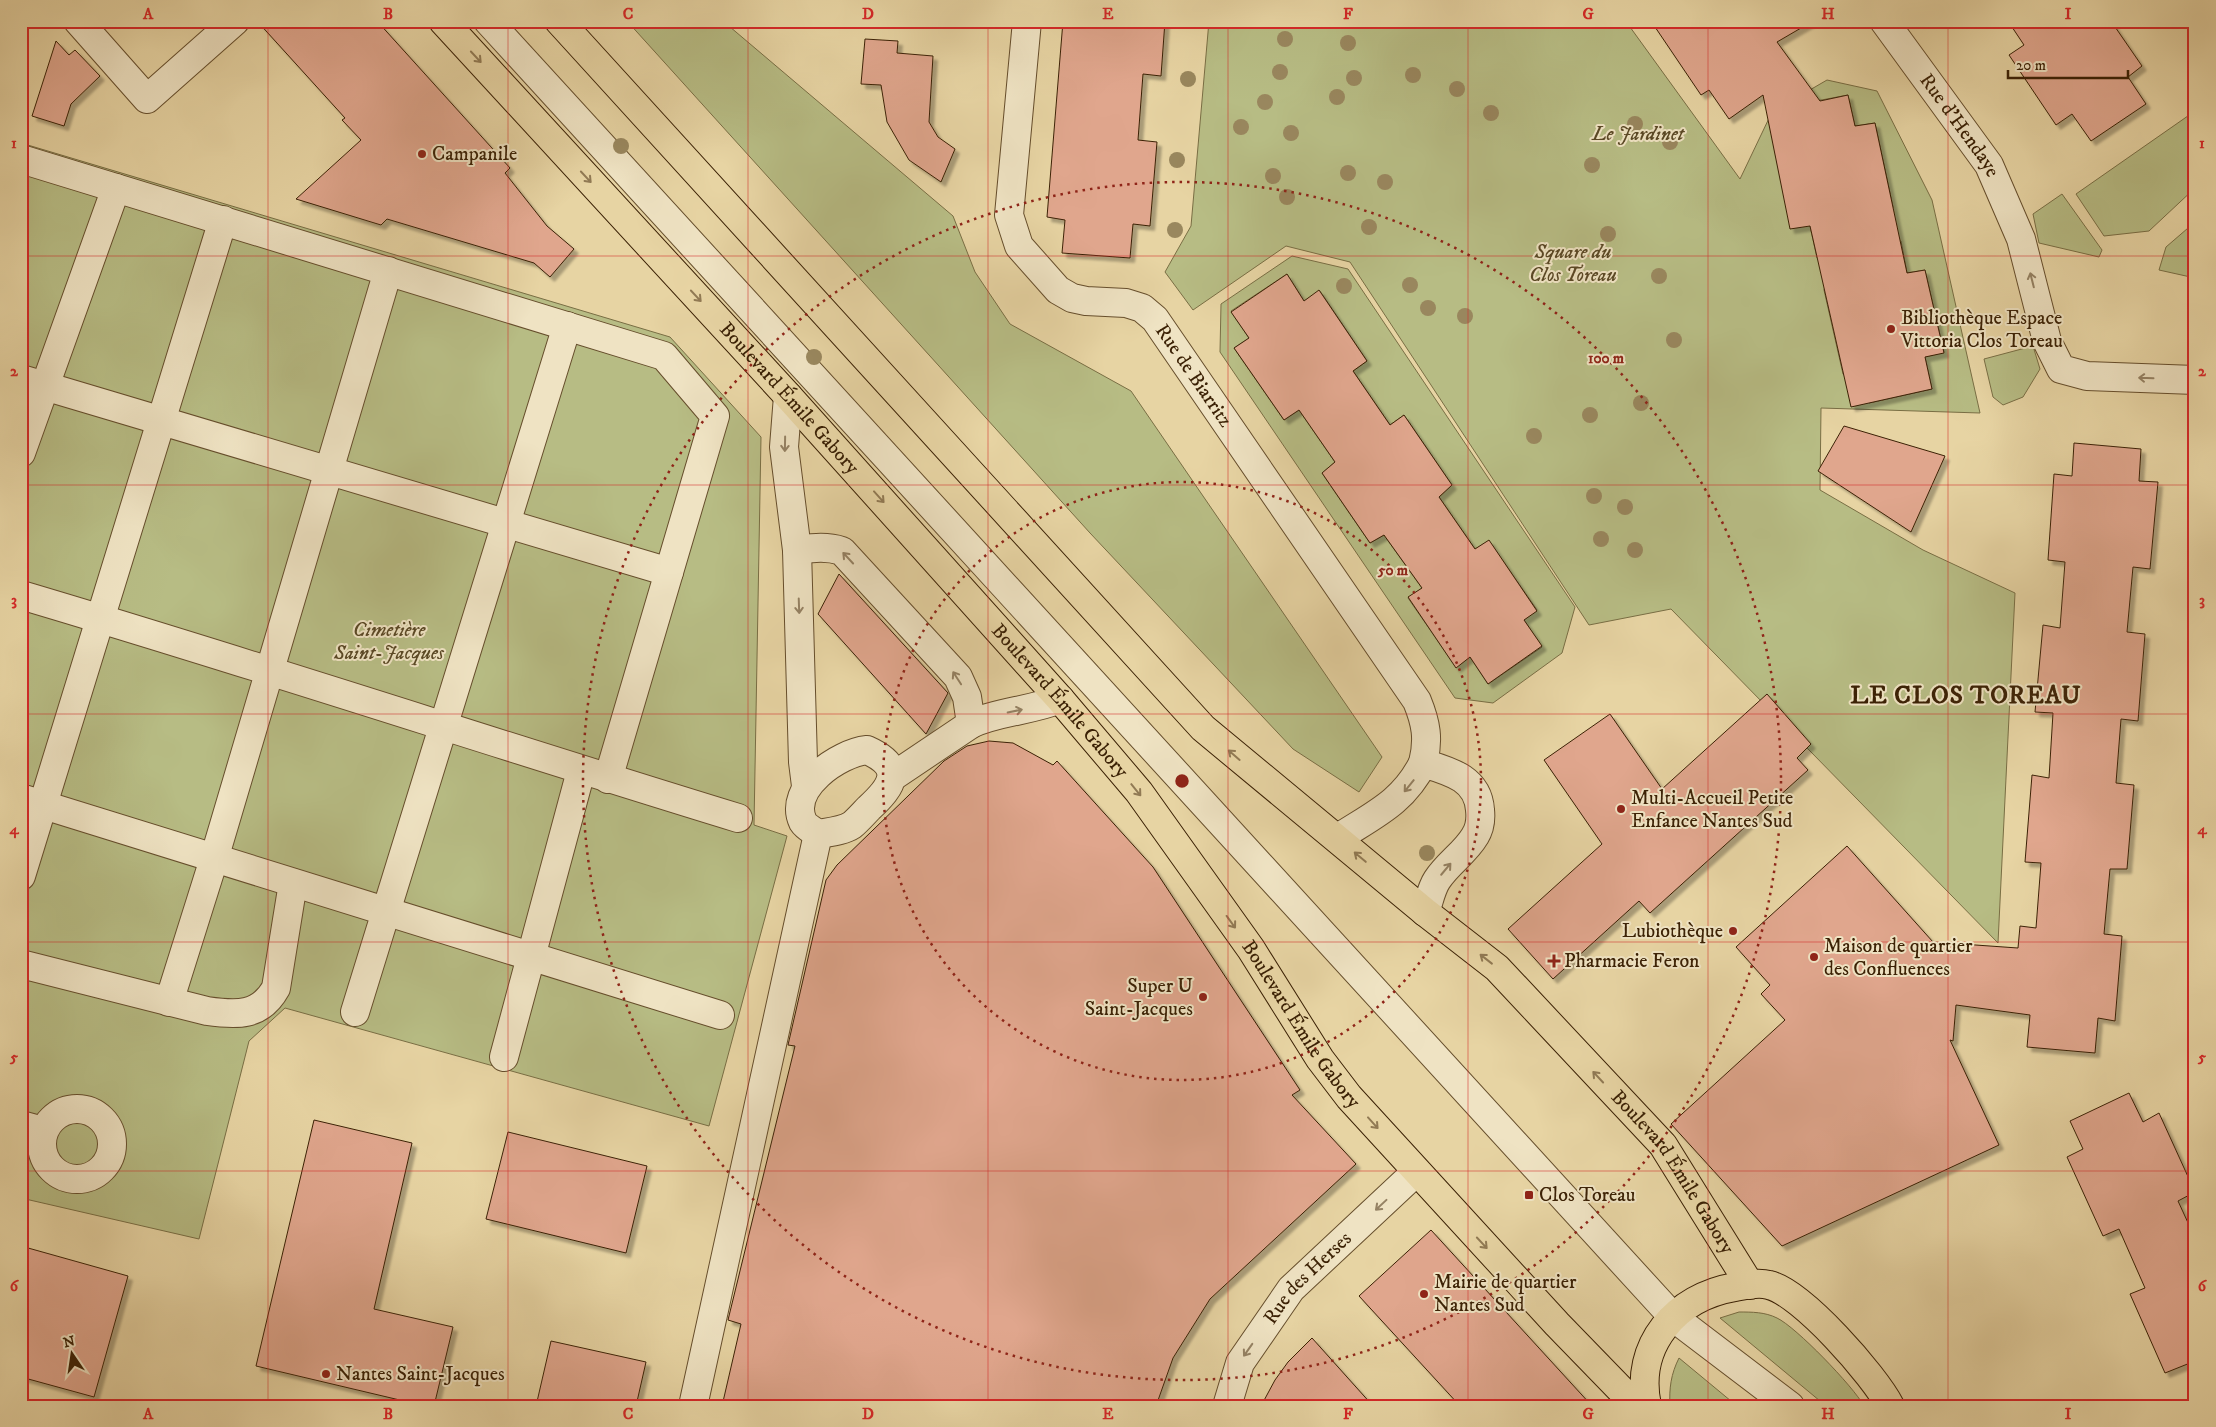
<svg xmlns="http://www.w3.org/2000/svg" width="2216" height="1427" font-family="'IM FELL DW Pica',serif">
	<style>
		.green { fill: #b7bc84; stroke: #796e44; fill-rule: evenodd }
		.building { fill: #e0a68d; stroke: #3b2105; filter: url(#shadow) }
		.lines { fill: none; stroke-linecap: round; stroke-linejoin: round }
		.minor-casing { stroke: #664e2c; stroke-width: 30 }
		.major-casing { stroke: #3b2105; stroke-width: 30 }
		.minor { stroke: #efe3c3; stroke-width: 28 }
		.major { stroke: #e7d4a3; stroke-width: 28 }
		.tree { fill: #99875e }
		.oneway { stroke: #917a54 }
		.oneway2 { stroke: #958264 }
		.grid { fill: none; stroke: #d62828; stroke-width: 1; stroke-opacity: 0.55 }
		.ring { fill: none; stroke: #8f2418; stroke-width: 2.5; stroke-dasharray: 2.5 5 }
		.poi-dot { fill: #8f2418; stroke: #efe3c3; stroke-width: 2 }
		.labels { text-anchor: middle; dominant-baseline: central; stroke-width: 4; stroke-linejoin: round; paint-order: stroke }
		.street-label { font-size: 20px; fill: #3b2105; stroke: #efe3c3 }
		.park-label { font-size: 20px; font-style: italic; fill: #5a4825; stroke: #efe3c3 }
		.poi-label { font-size: 20px; fill: #3b2105; stroke: #efe3c3; text-anchor: start }
		.district-label { font-size: 25px; font-weight: bold; letter-spacing: 1px; fill: #3b2105; stroke: #efe3c3 }
		.centre { fill: #8f2418; stroke: #efe3c3; stroke-width: 2.5 }
		.ring-label { font-size: 15px; text-anchor: middle; font-weight: bold; fill: #8f2418; stroke: #efe3c3; stroke-width: 4; stroke-linejoin: round; paint-order: stroke }
		.neatline { fill: none; stroke: #d62828; stroke-width: 2 }
		.grid-label { font-size: 16px; text-anchor: middle; font-weight: bold; fill: #d62828 }
	</style>
	<defs>
		<filter id="shadow"><feDropShadow dx="4.5" dy="4.5" stdDeviation="1" flood-color="#0004"/></filter>
	</defs>
	<rect width="100%" height="100%" fill="#e7d4a3"/>
	<filter id="stains"><feTurbulence type="fractalNoise" baseFrequency=".004" numOctaves="4"/><feColorMatrix values="0 0 0 0 .2 0 0 0 0 .09 0 0 0 0 .02 0 0 0 .5 -.17"/></filter>
	<radialGradient id="worn" r=".72"><stop offset=".6" stop-color="#630" stop-opacity="0"/><stop offset="1" stop-color="#630" stop-opacity=".3"/></radialGradient>
	<!-- green -->
	<path class="green" d="M 627,21 L 723,21 L 953,216 L 975,272 L 1010,324 L 1131,391 L 1382,757 L 1359,792 L 1293,749 L 1090,533 Z
		M 1209,21 L 1442,21 L 1442,26 L 1630,27 L 1740,179 L 1772,112 L 1827,80 L 1877,91 L 1932,200 L 1980,413 L 1821,408 L 1820,490 L 1923,550 L 2015,593 L 1998,943 L 1671,609 L 1589,625 L 1350,262 L 1286,246 L 1193,310 L 1165,272 L 1191,226 ZM 1848,95 L 1855,126 L 1875,123 L 1893,207 L 1882,244 L 1901,241 L 1907,273 L 1925,270 L 1944,352 L 1925,357 L 1932,389 L 1869,403 L 1843,374 L 1824,290 L 1834,255 L 1817,258 L 1784,107 Z
		M 2195,111 L 2195,188 L 2149,231 L 2104,236 L 2076,194 Z
		M 21,143 L 670,337 L 761,437 L 754,825 L 787,836 L 709,1126 L 285,1008 L 249,1041 L 199,1239 L 21,1198 Z
		M 2062,194 L 2102,250 L 2099,257 L 2039,243 L 2033,214 Z
		M 2195,222 L 2195,278 L 2159,270 L 2166,247 Z
		M 1292,256 L 1348,269 L 1575,607 L 1562,653 L 1493,703 L 1455,698 L 1220,352 L 1221,304 ZM 1287,274 L 1304,301 L 1320,291 L 1367,361 L 1353,371 L 1390,425 L 1404,415 L 1452,485 L 1439,497 L 1475,549 L 1489,541 L 1537,610 L 1524,620 L 1542,647 L 1488,684 L 1470,657 L 1456,667 L 1408,598 L 1422,588 L 1384,535 L 1370,543 L 1322,473 L 1335,462 L 1299,410 L 1284,420 L 1234,348 L 1249,338 L 1231,311 Z
		M 2033,346 L 2040,369 L 2023,397 L 2003,405 L 1993,397 L 1984,359 Z
		M 1739,1312 C 1752,1312 1765,1312 1777,1318 C 1796,1327 1853,1386 1864,1406 L 1826,1406 L 1720,1318 Z
		M 1679,1358 L 1737,1406 L 1670,1406 C 1669,1388 1671,1374 1679,1358 Z"/>
	<!-- building -->
	<path class="building" d="M 257,21 L 377,21 L 510,168 L 505,173 L 547,226 L 574,249 L 550,277 L 534,263 L 387,219 L 381,225 L 296,199 L 361,140 L 342,120 L 345,118 Z
		M 1063,21 L 1165,21 L 1161,76 L 1143,74 L 1138,140 L 1157,142 L 1150,226 L 1133,224 L 1130,258 L 1062,253 L 1065,220 L 1047,217 Z
		M 1651,21 L 1813,21 L 1777,42 L 1820,101 L 1848,95 L 1855,126 L 1875,123 L 1907,273 L 1925,270 L 1944,353 L 1925,357 L 1932,389 L 1851,407 L 1810,226 L 1790,229 L 1763,95 L 1729,119 L 1709,90 L 1701,95 Z
		M 2008,21 L 2111,21 L 2142,66 L 2128,77 L 2146,104 L 2091,141 L 2072,114 L 2056,125 L 2009,55 L 2024,45 Z
		M 865,39 L 898,41 L 897,53 L 933,56 L 929,122 L 938,137 L 955,149 L 941,182 L 909,160 L 887,122 L 881,85 L 861,84 Z
		M 56,41 L 69,55 L 75,50 L 100,76 L 71,104 L 64,126 L 32,116 Z
		M 1287,274 L 1304,301 L 1319,290 L 1367,361 L 1353,371 L 1390,425 L 1404,415 L 1452,485 L 1439,497 L 1475,549 L 1489,540 L 1537,611 L 1524,620 L 1542,646 L 1488,684 L 1470,657 L 1456,668 L 1408,597 L 1422,588 L 1384,535 L 1370,543 L 1322,473 L 1335,462 L 1299,410 L 1284,420 L 1234,348 L 1249,338 L 1231,312 Z
		M 1844,426 L 1945,456 L 1911,532 L 1818,471 Z
		M 2074,443 L 2141,449 L 2139,481 L 2158,482 L 2150,569 L 2133,567 L 2127,632 L 2145,634 L 2138,721 L 2121,719 L 2116,783 L 2134,785 L 2127,869 L 2110,869 L 2104,934 L 2122,936 L 2115,1021 L 2098,1018 L 2095,1053 L 2027,1047 L 2030,1015 L 1956,1005 L 1953,1041 L 1950,1040 L 1999,1145 L 1782,1246 L 1671,1124 L 1785,1020 L 1761,994 L 1770,985 L 1736,947 L 1847,846 L 1933,942 L 2018,948 L 2020,926 L 2036,928 L 2041,863 L 2025,862 L 2032,775 L 2049,778 L 2053,713 L 2035,712 L 2043,625 L 2060,628 L 2065,562 L 2048,560 L 2054,474 L 2072,476 Z
		M 839,574 L 948,693 L 926,734 L 818,614 Z
		M 1767,694 L 1811,744 L 1797,758 L 1808,770 L 1650,913 L 1639,901 L 1553,979 L 1508,929 L 1602,844 L 1544,760 L 1610,714 L 1662,789 Z
		M 989,741 L 1013,743 L 1053,765 L 1057,761 L 1153,867 L 1300,1090 L 1292,1095 L 1356,1164 L 1210,1299 L 1173,1358 L 1156,1406 L 722,1406 L 741,1324 L 728,1320 L 795,1046 L 788,1045 L 826,880 L 837,865 L 944,761 L 967,746 Z
		M 2129,1093 L 2143,1122 L 2159,1113 L 2195,1192 L 2178,1201 L 2195,1238 L 2195,1361 L 2165,1373 L 2130,1294 L 2145,1288 L 2119,1229 L 2103,1236 L 2067,1157 L 2083,1149 L 2070,1121 Z
		M 314,1120 L 412,1143 L 374,1309 L 453,1327 L 434,1406 L 425,1406 L 256,1366 Z
		M 508,1132 L 647,1166 L 626,1253 L 486,1219 Z
		M 1431,1230 L 1592,1406 L 1460,1406 L 1359,1296 Z
		M 21,1246 L 128,1276 L 94,1397 L 21,1377 Z
		M 1312,1338 L 1373,1406 L 1261,1406 L 1275,1380 L 1288,1362 Z
		M 551,1341 L 646,1362 L 636,1406 L 536,1406 Z"/>
	<g class="lines">
		<defs>
			<g id="minor">
				<path d="M 78,21 L 147,99 L 235,21"/>
				<path d="M 488,21 L 1673,1317 L 1790,1406"/>
				<path id="s1" d="M 1027,21 L 1009,215 L 1019,246 L 1058,290 L 1072,298 L 1086,301 L 1126,303 L 1142,308 L 1155,319 L 1417,701 C 1426,723 1429,739 1423,763"/>
				<path id="s2" d="M 1884,21 L 1989,165 L 2021,239 L 2047,341 L 2061,369 L 2087,376 L 2195,380"/>
				<path d="M 21,159 L 664,356 L 715,416 L 608,779"/>
				<path d="M 21,379 L 669,572"/>
				<path d="M 788,396 L 784,447 L 797,550 L 803,762 L 806,786"/>
				<path d="M 21,453 L 116,188"/>
				<path d="M 797,550 C 813,548 826,546 842,551 L 958,677 L 967,697 L 971,724"/>
				<path d="M 21,595 C 261,666 499,745 738,818"/>
				<path d="M 867,750 C 905,767 893,786 869,808 C 864,813 858,820 852,825 C 843,831 829,832 818,834 C 814,831 806,827 803,822 C 787,788 839,753 867,750 Z"/>
				<path d="M 892,777 L 971,724 C 999,711 1031,711 1060,699"/>
				<path d="M 21,798 L 720,1015"/>
				<path d="M 1338,838 C 1373,815 1403,803 1423,763 C 1449,771 1478,778 1480,810 C 1481,819 1480,828 1475,836 C 1465,853 1448,863 1437,880 C 1431,889 1429,902 1425,912"/>
				<path d="M 21,876 L 223,220"/>
				<path d="M 21,964 L 207,1011 C 236,1015 260,1017 276,988 L 293,883"/>
				<path d="M 169,1002 L 214,859 L 388,271"/>
				<path d="M 355,1012 L 567,326"/>
				<path d="M 504,1057 L 581,771"/>
				<circle cx="77" cy="1144" r="35"/>
				<path d="M 21,1125 L 43,1131"/>
				<path d="M 693,1406 L 818,834"/>
				<path id="s3" d="M 1227,1406 L 1240,1363 L 1291,1289 L 1416,1172"/>
			</g>
			<g id="major">
				<path id="s4" d="M 443,21 L 788,396 L 1060,699 L 1139,792 L 1251,949 L 1320,1059 L 1349,1097 L 1557,1324 L 1623,1392 L 1641,1406"/>
				<path id="s5" d="M 559,21 L 1203,728 L 1425,912 L 1497,968 L 1663,1145 L 1750,1285"/>
				<path d="M 1647,1406 C 1634,1345 1676,1297 1735,1287 C 1745,1285 1758,1282 1769,1285 C 1801,1292 1875,1376 1890,1406"/>
			</g>
		</defs>
		<!-- minor casing -->
		<use href="#minor" class="minor-casing"/>
		<!-- major casing -->
		<use href="#major" class="major-casing"/>
		<!-- minor -->
		<use href="#minor" class="minor"/>
		<!-- major -->
		<use href="#major" class="major"/>
	</g>
	<!-- trees -->
	<g class="tree">
		<circle cx="1285" cy="39" r="8"/>
		<circle cx="1348" cy="43" r="8"/>
		<circle cx="1280" cy="72" r="8"/>
		<circle cx="1413" cy="75" r="8"/>
		<circle cx="1354" cy="78" r="8"/>
		<circle cx="1188" cy="79" r="8"/>
		<circle cx="1457" cy="89" r="8"/>
		<circle cx="1337" cy="97" r="8"/>
		<circle cx="1265" cy="102" r="8"/>
		<circle cx="1491" cy="113" r="8"/>
		<circle cx="1635" cy="124" r="8"/>
		<circle cx="1241" cy="127" r="8"/>
		<circle cx="1291" cy="133" r="8"/>
		<circle cx="1670" cy="142" r="8"/>
		<circle cx="621" cy="146" r="8"/>
		<circle cx="1177" cy="160" r="8"/>
		<circle cx="1592" cy="165" r="8"/>
		<circle cx="1348" cy="173" r="8"/>
		<circle cx="1273" cy="176" r="8"/>
		<circle cx="1385" cy="182" r="8"/>
		<circle cx="1287" cy="197" r="8"/>
		<circle cx="1369" cy="227" r="8"/>
		<circle cx="1175" cy="230" r="8"/>
		<circle cx="1608" cy="234" r="8"/>
		<circle cx="1659" cy="276" r="8"/>
		<circle cx="1410" cy="285" r="8"/>
		<circle cx="1344" cy="286" r="8"/>
		<circle cx="1428" cy="308" r="8"/>
		<circle cx="1465" cy="316" r="8"/>
		<circle cx="1674" cy="340" r="8"/>
		<circle cx="814" cy="357" r="8"/>
		<circle cx="1641" cy="403" r="8"/>
		<circle cx="1590" cy="415" r="8"/>
		<circle cx="1534" cy="436" r="8"/>
		<circle cx="1594" cy="496" r="8"/>
		<circle cx="1625" cy="507" r="8"/>
		<circle cx="1601" cy="539" r="8"/>
		<circle cx="1635" cy="550" r="8"/>
		<circle cx="1427" cy="853" r="8"/>
	</g>
	<!-- one-way arrows -->
	<defs><path id="oneway-shaft" d="M-6 0H5M1.5-3L5.5 0L1.5 3" fill="none" stroke-width="1.6" stroke-linecap="round" stroke-linejoin="round" transform="scale(1.25)"/></defs>
	<g class="oneway">
		<use href="#oneway-shaft" transform="translate(476 57) rotate(47)"/>
		<use href="#oneway-shaft" transform="translate(586 177) rotate(47)"/>
		<use href="#oneway-shaft" transform="translate(696 296) rotate(47)"/>
		<use href="#oneway-shaft" transform="translate(879 497) rotate(48)"/>
		<use href="#oneway-shaft" transform="translate(1234 755) rotate(-139)"/>
		<use href="#oneway-shaft" transform="translate(1136 790) rotate(51)"/>
		<use href="#oneway-shaft" transform="translate(1360 857) rotate(-140)"/>
		<use href="#oneway-shaft" transform="translate(1231 922) rotate(54)"/>
		<use href="#oneway-shaft" transform="translate(1486 959) rotate(-142)"/>
		<use href="#oneway-shaft" transform="translate(1598 1077) rotate(-133)"/>
		<use href="#oneway-shaft" transform="translate(1373 1123) rotate(48)"/>
		<use href="#oneway-shaft" transform="translate(1482 1243) rotate(47)"/>
	</g>
	<g class="oneway2">
		<use href="#oneway-shaft" transform="translate(2032 280) rotate(-104)"/>
		<use href="#oneway-shaft" transform="translate(2146 378) rotate(-178)"/>
		<use href="#oneway-shaft" transform="translate(785 444) rotate(91)"/>
		<use href="#oneway-shaft" transform="translate(848 558) rotate(-133)"/>
		<use href="#oneway-shaft" transform="translate(799 606) rotate(88)"/>
		<use href="#oneway-shaft" transform="translate(957 678) rotate(-123)"/>
		<use href="#oneway-shaft" transform="translate(1015 711) rotate(-12)"/>
		<use href="#oneway-shaft" transform="translate(1409 786) rotate(129)"/>
		<use href="#oneway-shaft" transform="translate(1446 869) rotate(-50)"/>
		<use href="#oneway-shaft" transform="translate(1381 1205) rotate(137)"/>
		<use href="#oneway-shaft" transform="translate(1248 1350) rotate(125)"/>
	</g>
	<!-- grid -->
	<path class="grid" d="M 268,21 L 268,1406M 508,21 L 508,1406M 748,21 L 748,1406M 988,21 L 988,1406M 1228,21 L 1228,1406M 1468,21 L 1468,1406M 1708,21 L 1708,1406M 1948,21 L 1948,1406M 21,256 L 2195,256M 21,485 L 2195,485M 21,714 L 2195,714M 21,942 L 2195,942M 21,1171 L 2195,1171"/>
	<!-- distance rings -->
	<g class="ring">
		<circle cx="1182" cy="781" r="299"/>
		<circle cx="1182" cy="781" r="599"/>
	</g>
	<!-- markers -->
	<g class="poi-dot">
		<circle cx="422" cy="154" r="5"/>
		<circle cx="1891" cy="329" r="5"/>
		<circle cx="1621" cy="809" r="5"/>
		<circle cx="1733" cy="931" r="5"/>
		<circle cx="1814" cy="957" r="5"/>
		<path d="M1551.5 953.5h5v5h5v5h-5v5h-5v-5h-5v-5h5z"/>
		<circle cx="1203" cy="997" r="5"/>
		<rect x="1524" y="1190" width="10" height="10" rx="2.5"/>
		<circle cx="1424" cy="1294" r="5"/>
		<circle cx="326" cy="1374" r="5"/>
	</g>
	<g class="labels">
		<!-- street labels -->
		<g class="street-label">
			<text stroke="none"><textPath href="#s2" startOffset="129">Rue d'Hendaye</textPath></text>
			<text stroke="none"><textPath href="#s1" startOffset="459">Rue de Biarritz</textPath></text>
			<text stroke="none"><textPath href="#s4" startOffset="512">Boulevard Émile Gabory</textPath></text>
			<text stroke="none"><textPath href="#s4" startOffset="918">Boulevard Émile Gabory</textPath></text>
			<text stroke="none"><textPath href="#s4" startOffset="1322">Boulevard Émile Gabory</textPath></text>
			<text stroke="none"><textPath href="#s5" startOffset="1606">Boulevard Émile Gabory</textPath></text>
			<text stroke="none"><textPath href="#s3" startOffset="154">Rue des Herses</textPath></text>
		</g>
		<!-- park labels -->
		<g class="park-label">
			<text x="1638" y="134">Le Jardinet</text>
			<text x="1573" y="252">Square du<tspan x="1573" dy="23">Clos Toreau</tspan></text>
			<text x="389" y="630">Cimetière<tspan x="389" dy="23">Saint-Jacques</tspan></text>
		</g>
		<!-- poi labels -->
		<g class="poi-label">
			<text x="432" y="154">Campanile</text>
			<text x="1901" y="318">Bibliothèque Espace<tspan x="1901" dy="23">Vittoria Clos Toreau</tspan></text>
			<text x="1631" y="798">Multi-Accueil Petite<tspan x="1631" dy="23">Enfance Nantes Sud</tspan></text>
			<text x="1723" y="931" text-anchor="end">Lubiothèque</text>
			<text x="1824" y="946">Maison de quartier<tspan x="1824" dy="23">des Confluences</tspan></text>
			<text x="1564" y="961">Pharmacie Feron</text>
			<text x="1193" y="986" text-anchor="end">Super U<tspan x="1193" dy="23">Saint-Jacques</tspan></text>
			<text x="1539" y="1195">Clos Toreau</text>
			<text x="1434" y="1282">Mairie de quartier<tspan x="1434" dy="23">Nantes Sud</tspan></text>
			<text x="336" y="1374">Nantes Saint-Jacques</text>
		</g>
		<!-- district labels -->
		<g class="district-label">
			<text x="1966" y="695">LE CLOS TOREAU</text>
		</g>
	</g>
	<circle cx="1182" cy="781" r="8" class="centre"/>
	<g class="ring-label">
		<text x="1606" y="363">100 m</text>
		<text x="1393" y="575">50 m</text>
	</g>
	<!-- margin -->
	<rect width="2216" height="1427" fill="none" stroke="#e7d4a3" stroke-width="55"/>
	<!-- north arrow -->
	<g transform="translate(72 1354) rotate(347)" stroke="#efe3c3" stroke-width="4" paint-order="stroke">
	<path d="M0-4L9 19L0 12L-9 19Z" fill="#3b2105"/>
	<text y="-8" font-size="14" font-weight="bold" text-anchor="middle" fill="#3b2105">N</text>
	</g>
	<!-- scale -->
	<path d="M2008 70v8h120v-8" fill="none" stroke="#3b2105" stroke-width="2.5"/>
	<text x="2016" y="70" font-size="15" fill="#3b2105" stroke="#efe3c3" stroke-width="4" paint-order="stroke">20 m</text>
	<rect x="28" y="28" width="2160" height="1372" class="neatline"/>
	<g class="grid-label">
		<text x="148" y="19">A</text>
		<text x="388" y="19">B</text>
		<text x="628" y="19">C</text>
		<text x="868" y="19">D</text>
		<text x="1108" y="19">E</text>
		<text x="1348" y="19">F</text>
		<text x="1588" y="19">G</text>
		<text x="1828" y="19">H</text>
		<text x="2068" y="19">I</text>
		<text x="14" y="148">1</text>
		<text x="2202" y="148">1</text>
		<text x="14" y="376">2</text>
		<text x="2202" y="376">2</text>
		<text x="14" y="605">3</text>
		<text x="2202" y="605">3</text>
		<text x="14" y="834">4</text>
		<text x="2202" y="834">4</text>
		<text x="14" y="1062">5</text>
		<text x="2202" y="1062">5</text>
		<text x="14" y="1291">6</text>
		<text x="2202" y="1291">6</text>
		<text x="148" y="1419">A</text>
		<text x="388" y="1419">B</text>
		<text x="628" y="1419">C</text>
		<text x="868" y="1419">D</text>
		<text x="1108" y="1419">E</text>
		<text x="1348" y="1419">F</text>
		<text x="1588" y="1419">G</text>
		<text x="1828" y="1419">H</text>
		<text x="2068" y="1419">I</text>
	</g>
	<rect width="100%" height="100%" filter="url(#stains)"/>
	<rect width="100%" height="100%" fill="url(#worn)"/>
</svg>
